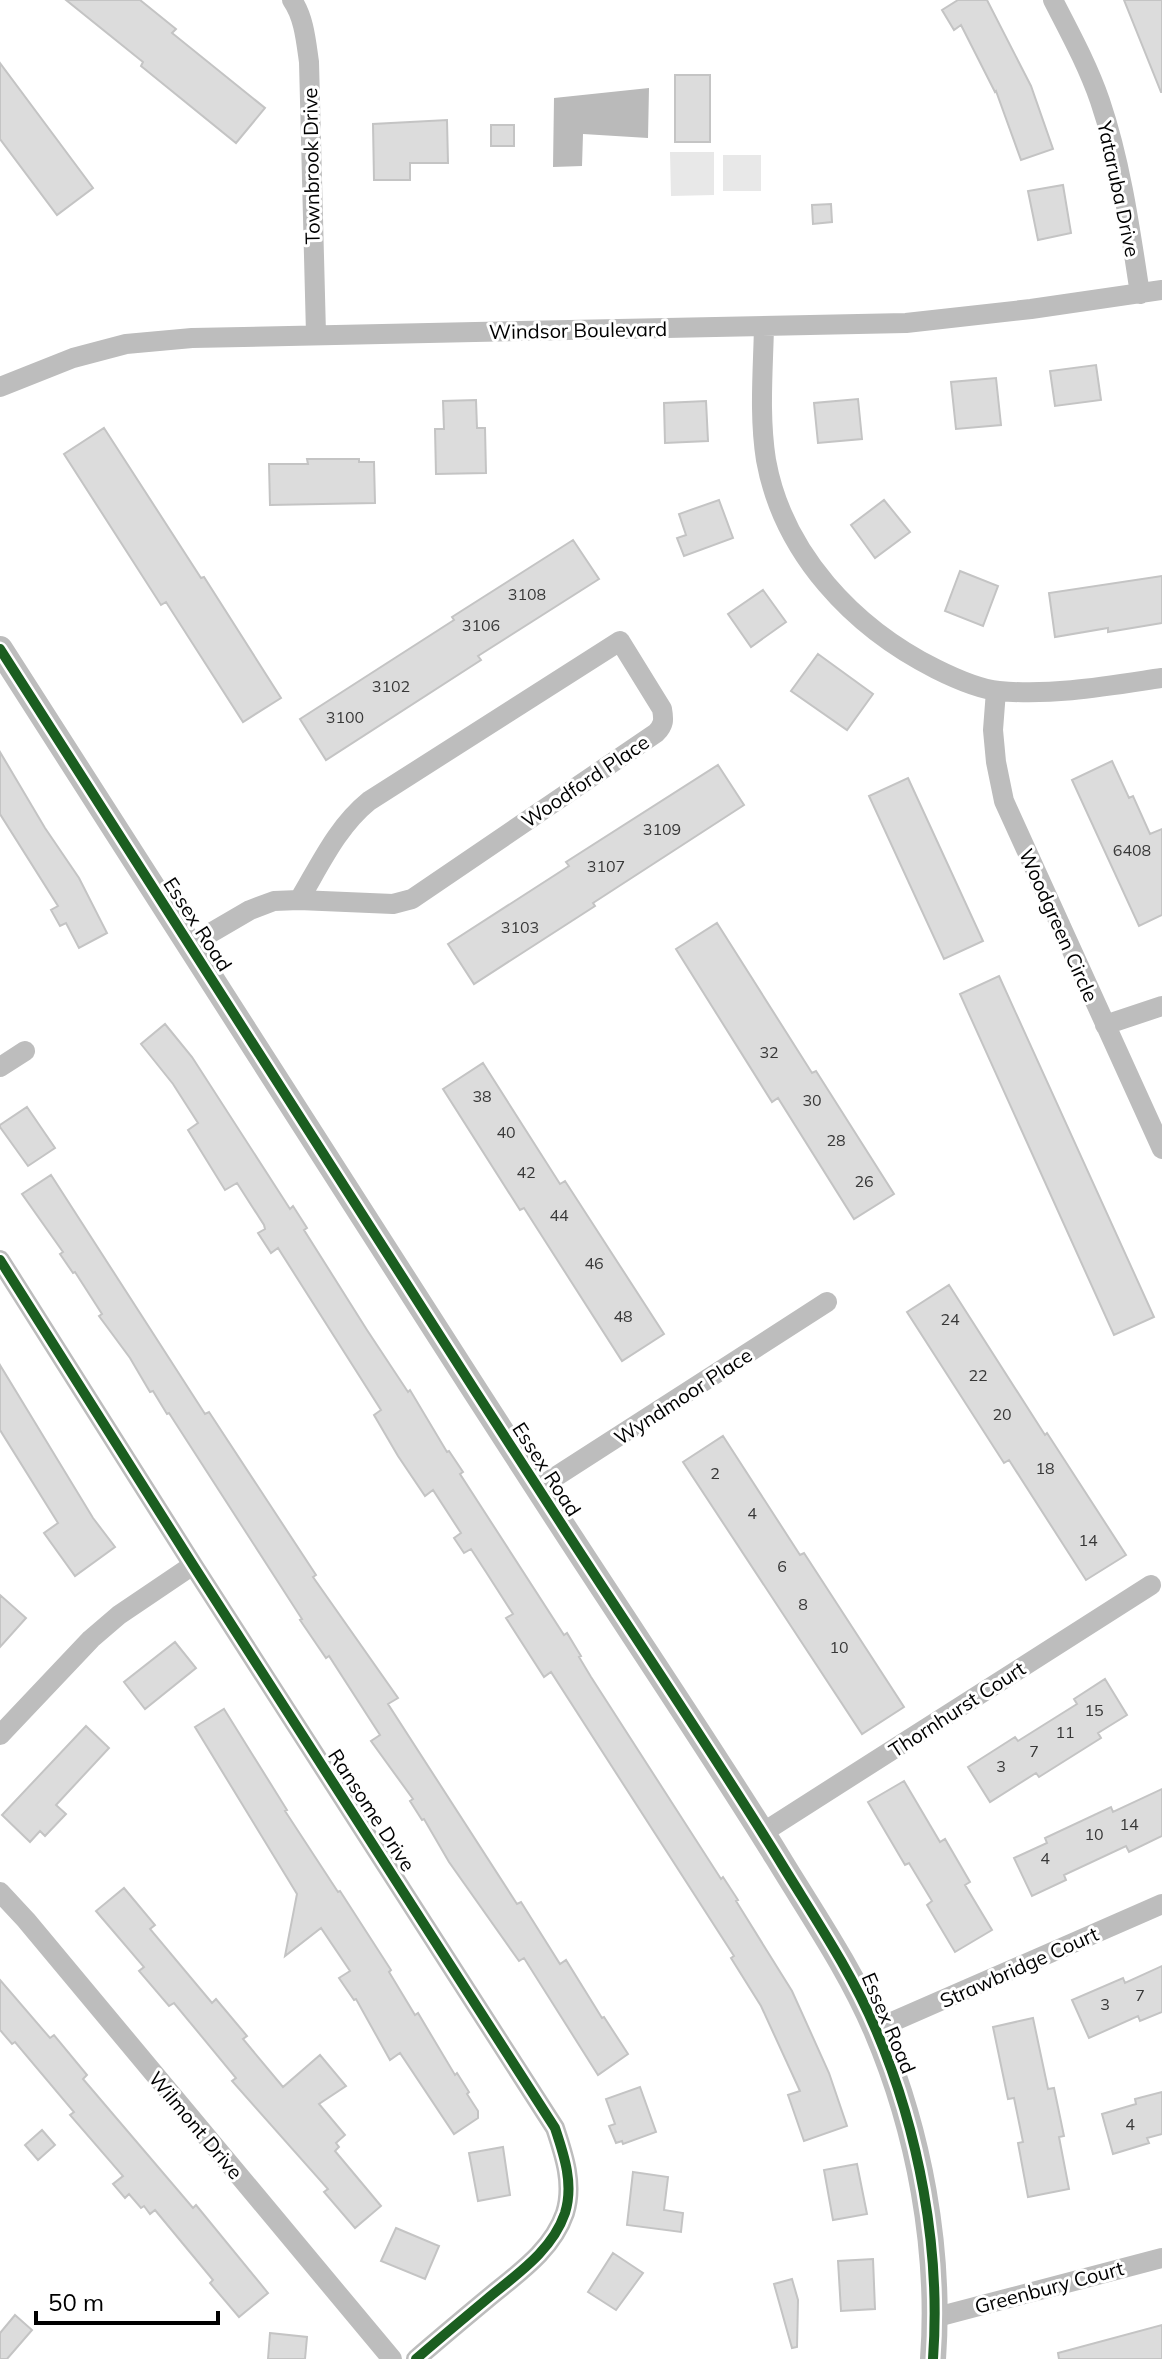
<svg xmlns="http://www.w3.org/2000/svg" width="1162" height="2359" font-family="Mulish,sans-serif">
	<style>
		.green { fill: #e8e8e8 }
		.water { fill: #bababa }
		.building { fill: #dcdcdc; stroke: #c4c4c4; stroke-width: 2 }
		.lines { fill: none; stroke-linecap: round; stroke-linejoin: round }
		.minor { stroke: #bdbdbd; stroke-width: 20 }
		.tertiary { stroke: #bdbdbd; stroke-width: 26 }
		.cycleway-casing { stroke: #fff; stroke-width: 15 }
		.cycleway { stroke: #1b5e20; stroke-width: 10 }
		.labels { text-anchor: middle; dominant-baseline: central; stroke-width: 6; stroke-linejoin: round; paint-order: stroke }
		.number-label { font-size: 16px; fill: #373737 }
		.street-label { font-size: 20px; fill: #000; stroke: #fff }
	</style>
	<rect width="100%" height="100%" fill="#fff"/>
	<!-- green -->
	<path class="green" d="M 670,152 L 714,152 L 714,195 L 671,196 Z
		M 723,155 L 761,155 L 761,191 L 723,191 Z"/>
	<!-- water -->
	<path class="water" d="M 649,88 L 648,138 L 583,134 L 582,166 L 553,167 L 554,98 Z"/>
	<!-- building -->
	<path class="building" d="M 66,0 L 140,0 L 176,29 L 172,33 L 265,108 L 236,143 L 141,66 L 143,62 Z
		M 958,0 L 987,0 L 1031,86 L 1053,149 L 1021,160 L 996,91 L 995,92 L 961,25 L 954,30 L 942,10 Z
		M 1124,0 L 1162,0 L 1162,92 L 1161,92 Z
		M 0,63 L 93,188 L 57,215 L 0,139 Z
		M 675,75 L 710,75 L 710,142 L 675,142 Z
		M 447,120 L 448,163 L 410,163 L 410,180 L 374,180 L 373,124 Z
		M 491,125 L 514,125 L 514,146 L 491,146 Z
		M 1063,185 L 1071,233 L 1038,240 L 1028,191 Z
		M 831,204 L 832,222 L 813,224 L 812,205 Z
		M 1096,365 L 1101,400 L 1055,406 L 1050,371 Z
		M 996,378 L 1001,425 L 956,429 L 951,382 Z
		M 858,399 L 862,439 L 818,443 L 814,403 Z
		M 476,400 L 477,428 L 485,428 L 486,473 L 436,474 L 435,429 L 444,429 L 443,401 Z
		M 706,401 L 708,441 L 665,443 L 664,403 Z
		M 104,428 L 201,578 L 204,577 L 281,698 L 243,722 L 166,602 L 161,605 L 64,454 Z
		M 307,459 L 359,459 L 359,462 L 374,462 L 375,503 L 270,505 L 269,464 L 308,464 Z
		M 719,500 L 733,538 L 684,556 L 677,538 L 686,535 L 679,514 Z
		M 884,500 L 910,532 L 875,558 L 851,525 Z
		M 573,540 L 599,579 L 478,656 L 481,660 L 326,760 L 300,719 L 454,620 L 452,617 Z
		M 960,571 L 998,586 L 983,626 L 945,611 Z
		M 1162,576 L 1162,623 L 1108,632 L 1108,628 L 1055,637 L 1049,593 Z
		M 763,590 L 786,622 L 751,647 L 728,614 Z
		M 818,654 L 873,694 L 847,730 L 791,691 Z
		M 0,752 L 45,828 L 79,878 L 107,933 L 79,948 L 66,923 L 60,926 L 51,910 L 58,906 L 0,814 Z
		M 1112,761 L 1129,798 L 1133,796 L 1150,834 L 1162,829 L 1162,915 L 1139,926 L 1072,780 Z
		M 718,765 L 744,805 L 593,903 L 595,906 L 474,984 L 448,944 L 569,866 L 566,862 Z
		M 908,778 L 983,941 L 944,959 L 869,796 Z
		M 717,923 L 812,1073 L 816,1071 L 894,1194 L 854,1219 L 778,1098 L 772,1102 L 676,949 Z
		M 999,976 L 1154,1317 L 1114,1335 L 960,994 Z
		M 165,1024 L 192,1057 L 290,1209 L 293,1206 L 307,1228 L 304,1230 L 367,1330 L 408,1392 L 410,1390 L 447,1452 L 449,1451 L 463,1472 L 460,1474 L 564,1635 L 567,1633 L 581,1656 L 579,1657 L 591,1677 L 721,1879 L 723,1877 L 738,1900 L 736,1901 L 792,1991 L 829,2073 L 847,2126 L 804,2141 L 788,2095 L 800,2091 L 761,2006 L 731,1958 L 734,1956 L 551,1672 L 544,1677 L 506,1618 L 513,1614 L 486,1572 L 471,1549 L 464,1553 L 454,1538 L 461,1533 L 433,1490 L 425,1496 L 398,1456 L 374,1415 L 381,1410 L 278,1248 L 271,1253 L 258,1233 L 265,1229 L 264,1225 L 237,1183 L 225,1190 L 188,1130 L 198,1123 L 173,1084 L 141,1044 Z
		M 483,1063 L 560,1184 L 565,1181 L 664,1334 L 622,1361 L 524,1208 L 520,1210 L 443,1089 Z
		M 27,1107 L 55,1148 L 28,1166 L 0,1127 L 0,1125 Z
		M 51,1175 L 205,1414 L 209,1412 L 316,1575 L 313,1577 L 398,1698 L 388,1704 L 517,1904 L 521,1902 L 560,1964 L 566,1960 L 602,2018 L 604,2017 L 628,2054 L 598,2075 L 524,1958 L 519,1961 L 449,1862 L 424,1819 L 422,1820 L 410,1801 L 413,1799 L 371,1741 L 380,1735 L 329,1656 L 326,1658 L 300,1620 L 302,1619 L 169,1413 L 167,1414 L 153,1391 L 150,1392 L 130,1358 L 99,1316 L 102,1314 L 75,1272 L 73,1273 L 60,1254 L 63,1252 L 22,1194 Z
		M 949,1285 L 1045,1435 L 1047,1433 L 1126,1555 L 1086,1580 L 1009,1460 L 1004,1463 L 907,1312 Z
		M 0,1365 L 93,1518 L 115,1547 L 75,1576 L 44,1533 L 58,1523 L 0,1430 Z
		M 723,1436 L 800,1555 L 804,1553 L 904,1707 L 862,1734 L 683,1462 Z
		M 0,1595 L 26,1618 L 0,1647 Z
		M 175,1642 L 196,1668 L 145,1709 L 124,1682 Z
		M 1105,1679 L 1127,1715 L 1098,1733 L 1101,1738 L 1039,1777 L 1036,1773 L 990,1802 L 968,1767 L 1015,1737 L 1018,1741 L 1077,1704 L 1074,1699 Z
		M 224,1709 L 287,1810 L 285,1811 L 338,1892 L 340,1891 L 391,1970 L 389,1972 L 415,2015 L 418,2013 L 455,2075 L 457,2073 L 469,2092 L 467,2094 L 478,2111 L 478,2118 L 454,2134 L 400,2053 L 390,2060 L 356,1999 L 354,2000 L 339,1978 L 350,1971 L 321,1928 L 285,1956 L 297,1894 L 195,1727 Z
		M 86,1726 L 109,1748 L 56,1805 L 66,1814 L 45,1836 L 40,1831 L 30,1842 L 2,1815 Z
		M 904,1781 L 940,1842 L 945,1839 L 970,1882 L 965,1885 L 992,1930 L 955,1952 L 927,1905 L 932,1901 L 909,1863 L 905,1865 L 868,1802 Z
		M 1162,1789 L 1162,1836 L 1129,1852 L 1126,1846 L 1064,1875 L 1066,1880 L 1032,1896 L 1014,1858 L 1047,1843 L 1045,1838 L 1111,1807 L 1113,1812 Z
		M 124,1888 L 155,1925 L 150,1929 L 212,2003 L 216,1999 L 247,2036 L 243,2039 L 283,2087 L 320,2055 L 346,2086 L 319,2104 L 345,2135 L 336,2143 L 339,2147 L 335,2151 L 381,2206 L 355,2228 L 324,2192 L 328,2189 L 232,2081 L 236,2078 L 174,2003 L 169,2006 L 139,1971 L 144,1967 L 96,1911 Z
		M 1162,1966 L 1162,2012 L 1140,2021 L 1138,2016 L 1089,2038 L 1072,2000 L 1123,1978 L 1125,1983 Z
		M 0,1980 L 50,2038 L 54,2035 L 87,2075 L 83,2079 L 193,2208 L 196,2205 L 268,2293 L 239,2317 L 210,2283 L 213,2280 L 155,2210 L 150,2214 L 144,2206 L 141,2208 L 129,2194 L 125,2198 L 113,2184 L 123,2176 L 70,2115 L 74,2112 L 15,2042 L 12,2044 L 0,2030 Z
		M 1033,2018 L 1048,2089 L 1054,2088 L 1064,2136 L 1059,2137 L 1069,2189 L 1028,2197 L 1018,2143 L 1023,2142 L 1014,2098 L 1008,2099 L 993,2027 Z
		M 640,2087 L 656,2132 L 623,2144 L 622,2141 L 616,2143 L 609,2126 L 615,2124 L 606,2099 Z
		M 1162,2092 L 1162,2134 L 1147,2138 L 1149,2143 L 1113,2154 L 1102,2114 L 1136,2104 L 1135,2099 Z
		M 42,2130 L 55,2145 L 38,2160 L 25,2145 Z
		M 503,2147 L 510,2195 L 478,2201 L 469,2153 Z
		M 857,2164 L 867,2214 L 833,2220 L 824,2170 Z
		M 633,2172 L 668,2177 L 664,2210 L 683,2213 L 681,2232 L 627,2225 Z
		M 396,2228 L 439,2246 L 425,2279 L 381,2261 Z
		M 613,2253 L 643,2273 L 616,2310 L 588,2292 Z
		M 873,2259 L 875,2309 L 841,2311 L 838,2261 Z
		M 792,2279 L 798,2300 L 797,2347 L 792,2348 L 774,2284 Z
		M 15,2315 L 32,2330 L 7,2359 L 0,2359 L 0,2333 Z
		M 1162,2325 L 1162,2359 L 1059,2359 L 1058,2353 Z
		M 270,2333 L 307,2337 L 305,2359 L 268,2359 Z"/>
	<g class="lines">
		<!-- minor -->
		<path class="minor" d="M 292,0 C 304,17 306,41 309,62 L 316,334
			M 1053,0 C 1070,33 1088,66 1100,101 C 1121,163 1130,228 1140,294
			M 764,327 C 763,371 759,416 766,460 C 783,554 854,628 936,669 C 954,678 978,689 999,691 C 1053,696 1108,686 1162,678
			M 0,387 L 73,358 L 126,344 L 192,338 L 906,323 L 1031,309 L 1162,290
			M 996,691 L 993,730 L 996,762 L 1004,801 L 1162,1149
			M 190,945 L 250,910 L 274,901 L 299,900 C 320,865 337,827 369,801 L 620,641 L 662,709 C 664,720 664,725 656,733 L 412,899 L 393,904 L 299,900
			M 1105,1025 L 1162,1006
			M 0,1067 L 25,1051
			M 0,1260 L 193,1565 L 555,2128 C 564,2155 574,2184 565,2213 C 552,2251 517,2274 487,2299 C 463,2319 439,2339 416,2359
			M 538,1488 L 827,1302
			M 0,1735 L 91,1639 L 119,1615 L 193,1565
			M 762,1833 L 1151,1585
			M 0,1892 L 26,1920 L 392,2359
			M 876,2029 L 1162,1904
			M 937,2317 L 1162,2258"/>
		<!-- tertiary -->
		<path class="tertiary" d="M 0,649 C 187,941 373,1234 562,1525 C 634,1636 708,1745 778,1858 C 812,1914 850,1969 876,2030 C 919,2131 941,2249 933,2359"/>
		<defs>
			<path id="cycleway" d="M 0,649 C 187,941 373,1234 562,1525 C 634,1636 708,1745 778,1858 C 812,1914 850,1969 876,2030 C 919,2131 941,2249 933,2359
				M 0,1260 L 193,1565 L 555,2128 C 564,2155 574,2184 565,2213 C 552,2251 517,2274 487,2299 C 463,2319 439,2339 416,2359"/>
		</defs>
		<!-- cycleway casing -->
		<use href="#cycleway" class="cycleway-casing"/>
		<!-- cycleway -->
		<use href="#cycleway" class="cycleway"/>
	</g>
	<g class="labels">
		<!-- number labels -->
		<g class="number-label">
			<text x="527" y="594">3108</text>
			<text x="481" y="625">3106</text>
			<text x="391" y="686">3102</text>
			<text x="345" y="717">3100</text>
			<text x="662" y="829">3109</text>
			<text x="1132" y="850">6408</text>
			<text x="606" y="866">3107</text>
			<text x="520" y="927">3103</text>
			<text x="769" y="1052">32</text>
			<text x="482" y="1096">38</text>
			<text x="812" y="1100">30</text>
			<text x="506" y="1132">40</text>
			<text x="836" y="1140">28</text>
			<text x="526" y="1172">42</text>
			<text x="864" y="1181">26</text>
			<text x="559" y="1215">44</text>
			<text x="594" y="1263">46</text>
			<text x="623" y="1316">48</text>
			<text x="950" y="1319">24</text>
			<text x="978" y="1375">22</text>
			<text x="1002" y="1414">20</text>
			<text x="1045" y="1468">18</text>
			<text x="715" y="1473">2</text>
			<text x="752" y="1513">4</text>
			<text x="1088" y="1540">14</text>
			<text x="782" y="1566">6</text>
			<text x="803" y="1604">8</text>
			<text x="839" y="1647">10</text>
			<text x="1094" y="1710">15</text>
			<text x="1065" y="1732">11</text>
			<text x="1034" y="1751">7</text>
			<text x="1001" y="1766">3</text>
			<text x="1129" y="1824">14</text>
			<text x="1094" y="1834">10</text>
			<text x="1045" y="1858">4</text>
			<text x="1140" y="1995">7</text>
			<text x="1105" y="2004">3</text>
			<text x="1130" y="2124">4</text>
		</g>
		<!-- street labels -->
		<g class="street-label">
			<text transform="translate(311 166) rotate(-91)">Townbrook Drive</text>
			<text transform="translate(1119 189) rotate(78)">Yataruba Drive</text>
			<text transform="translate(578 330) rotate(-1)">Windsor Boulevard</text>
			<text transform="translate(585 781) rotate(-34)">Woodford Place</text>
			<text transform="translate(198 924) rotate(57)">Essex Road</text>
			<text transform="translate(1059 925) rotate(66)">Woodgreen Circle</text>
			<text transform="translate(683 1396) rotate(-33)">Wyndmoor Place</text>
			<text transform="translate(547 1469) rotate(57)">Essex Road</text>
			<text transform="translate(957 1709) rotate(-33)">Thornhurst Court</text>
			<text transform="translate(372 1810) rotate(57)">Ransome Drive</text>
			<text transform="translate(1019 1967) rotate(-24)">Strawbridge Court</text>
			<text transform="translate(889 2023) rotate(67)">Essex Road</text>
			<text transform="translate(196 2125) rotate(50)">Wilmont Drive</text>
			<text transform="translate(1049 2287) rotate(-15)">Greenbury Court</text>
		</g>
	</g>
	<!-- scale -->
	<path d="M36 2311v12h182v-12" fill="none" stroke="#000000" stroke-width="4"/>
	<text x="48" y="2311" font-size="24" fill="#000000" stroke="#ffffff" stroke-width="6" paint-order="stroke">50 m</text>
</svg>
